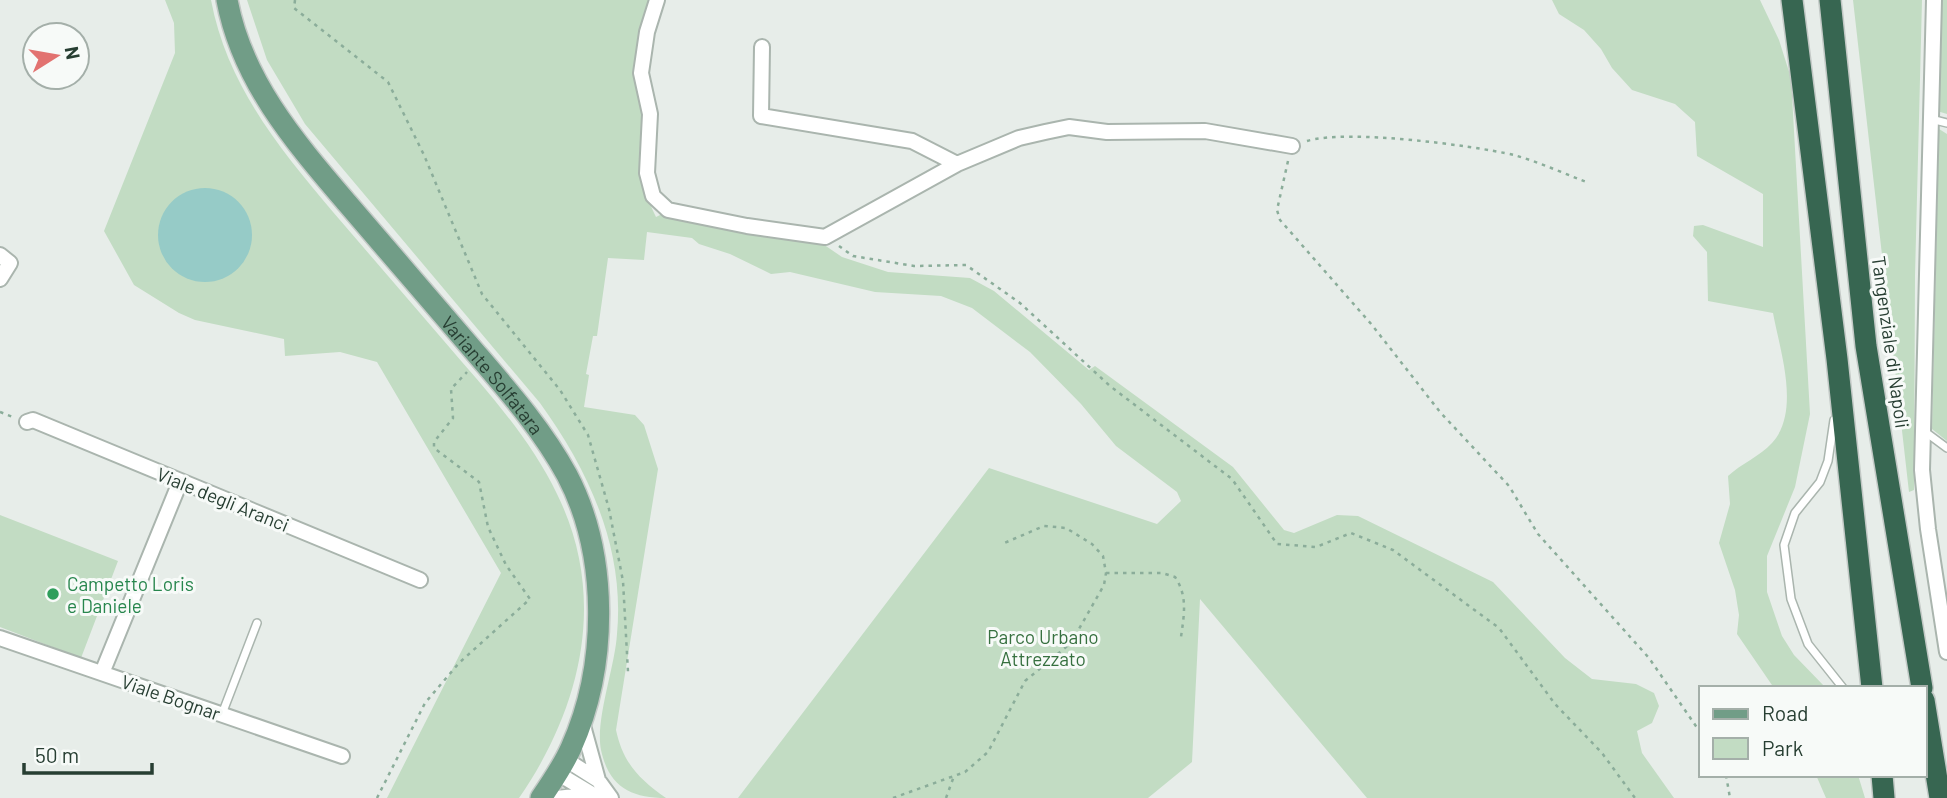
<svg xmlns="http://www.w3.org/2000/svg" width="1947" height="798" font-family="Barlow,sans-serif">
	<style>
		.green { fill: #c2dcc3 }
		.water { fill: #96cbc7 }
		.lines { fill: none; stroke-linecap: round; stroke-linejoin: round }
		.lane-casing { stroke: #aab5ae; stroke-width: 10 }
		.street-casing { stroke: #aab5ae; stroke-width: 18 }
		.primary-casing { stroke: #c3c9c6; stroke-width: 24 }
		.highway-casing { stroke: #c3c9c6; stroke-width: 24 }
		.path { stroke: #8bad9a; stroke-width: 2.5; stroke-dasharray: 3.5 5; stroke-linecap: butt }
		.lane { stroke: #fff; stroke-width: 7 }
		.street { stroke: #fff; stroke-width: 14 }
		.primary { stroke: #719d87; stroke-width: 21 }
		.highway { stroke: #376651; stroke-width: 21 }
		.leisure-dot { fill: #2e9e5b; stroke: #f7faf8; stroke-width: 2.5 }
		.labels { text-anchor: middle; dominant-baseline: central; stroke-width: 6; stroke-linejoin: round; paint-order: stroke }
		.street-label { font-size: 19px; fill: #273e32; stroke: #f7faf8 }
		.leisure-label { font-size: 19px; fill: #27864d; stroke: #f7faf8; text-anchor: start }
		.park-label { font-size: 19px; fill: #36703f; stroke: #f7faf8 }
	</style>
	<rect width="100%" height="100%" fill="#e7ede9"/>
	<!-- green -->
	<path class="green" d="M 165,0 L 211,0 C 227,85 279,148 333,212 C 370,255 407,298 444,341 C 485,389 529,436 557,494 C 608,597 582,707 519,798 L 387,798 L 501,573 L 377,362 L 340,352 L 285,356 L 284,339 L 195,320 L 179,313 L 134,285 L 104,231 L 175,53 L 174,23 Z
		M 247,0 L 651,0 C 643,22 634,45 637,69 C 638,85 643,101 643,117 C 645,157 637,180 656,217 L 662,214 L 727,230 L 820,242 L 842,257 L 888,272 L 970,278 L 994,291 L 1089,370 L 1095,366 L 1233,467 L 1284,530 L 1294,533 L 1337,515 L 1358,516 L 1493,582 L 1565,658 L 1592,679 L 1636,684 L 1654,693 L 1659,706 L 1652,723 L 1637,731 L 1642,753 L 1674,798 L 1367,798 L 1200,599 L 1192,762 L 1148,798 L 738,798 L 989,468 L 1157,524 L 1181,501 L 1177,492 L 1116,446 L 1081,404 L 1030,352 L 972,308 L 941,296 L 875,292 L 790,272 L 771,274 L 730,254 L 699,244 L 692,238 L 647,232 L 644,260 L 608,258 L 597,336 L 593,336 L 586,374 L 589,375 L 584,407 L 635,415 L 644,425 L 658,469 L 616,730 C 623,763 639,779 666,798 C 631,798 609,787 601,750 C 595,720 615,667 617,634 C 625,548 589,471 540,403 L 305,124 L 267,60 Z
		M 1552,0 L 1760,0 L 1779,40 L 1791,78 L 1810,414 L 1795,487 L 1767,556 L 1767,592 L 1782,636 L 1794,655 L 1826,688 L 1774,688 L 1737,634 L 1739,615 L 1735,590 L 1719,543 L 1730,504 L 1728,476 C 1741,464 1760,456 1772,443 C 1801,411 1780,351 1773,313 L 1708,301 L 1707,252 L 1693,236 L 1694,226 L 1703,225 L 1763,247 L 1763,194 L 1697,156 L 1695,122 L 1675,104 L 1632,90 L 1612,68 L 1601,49 L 1584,30 L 1559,14 Z
		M 1853,0 L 1922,0 L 1915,276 L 1914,490 L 1909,492 Z
		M 1941,0 L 1947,0 L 1947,114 L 1937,111 Z
		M 1939,129 L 1947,134 L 1947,441 L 1932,429 Z
		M 0,515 L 118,561 L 81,658 L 0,627 Z
		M 1816,775 L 1858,775 L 1865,798 L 1826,798 Z"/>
	<!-- water -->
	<path class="water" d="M158 235a47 47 0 1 1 94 0a47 47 0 1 1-94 0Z"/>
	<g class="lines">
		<defs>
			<path id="lane" d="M 1931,119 L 1947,123
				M 1834,420 L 1828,461 L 1820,482 L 1795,513 L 1784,545 L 1791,599 L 1808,644 L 1843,688
				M 1924,431 L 1947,448
				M 222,714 L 257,623"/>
			<path id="street" d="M 657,0 L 647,32 L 641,73 L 650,114 L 647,173 L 653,196 L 668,210 L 747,226 L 825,237 L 957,164 L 1019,138 L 1045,132 L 1069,127 L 1107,132 L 1205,131 L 1292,146
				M 1934,0 L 1922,470 L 1928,529 L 1947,652
				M 762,47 L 761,116 L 912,141 L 957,164
				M 0,255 L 10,263 L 0,279
				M 27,422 L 33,420 L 420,580
				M 0,638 L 342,756
				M 102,673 L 180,482
				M 582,722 L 598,780 L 611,798
				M 565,759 L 598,780
				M 557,773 L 592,794
				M 557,798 L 592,794 L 605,798"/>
			<g id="primary">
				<path id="s1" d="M 227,0 C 242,81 295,142 347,203 C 387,250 428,297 468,344 C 503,385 541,427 567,475 C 609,555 608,666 571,748 C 563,766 552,782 541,798"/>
			</g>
			<path id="highway" d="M 1792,0 L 1837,359 L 1872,688
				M 1830,0 L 1866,346 L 1922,688
				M 1924,700 L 1940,798
				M 1882,775 L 1884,798"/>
		</defs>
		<!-- lane casing -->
		<use href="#lane" class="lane-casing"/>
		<!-- street casing -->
		<use href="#street" class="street-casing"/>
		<!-- primary casing -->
		<use href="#primary" class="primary-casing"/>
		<!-- highway casing -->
		<use href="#highway" class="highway-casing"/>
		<!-- path -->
		<path class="path" d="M 295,0 L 294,8 L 388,82 L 424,155 L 482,294 L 560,390 L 588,435 L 609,509 L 623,581 L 628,672
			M 1307,141 C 1347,129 1470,145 1514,155 C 1539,162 1565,174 1589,183
			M 1288,161 L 1277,210 L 1280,220 L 1372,325 L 1440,412 L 1509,486 L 1538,534 L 1649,658 L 1700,732
			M 839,246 L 853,256 L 914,266 L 966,265 L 1020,303 L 1110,386 L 1232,479 L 1277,544 L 1316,547 L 1351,533 L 1393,550 L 1499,628 L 1555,704 L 1602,753 L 1635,798
			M 0,412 L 13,417
			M 1106,573 L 1162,573 L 1175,577 C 1188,596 1184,615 1181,637
			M 1726,775 L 1730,798
			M 377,798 L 425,703 L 459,663 L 530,599 L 506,565 L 488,527 L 479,482 L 434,448 L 434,442 L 453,418 L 451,389 L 467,372
			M 893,798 L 965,772 L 988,752 L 1025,681 L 1071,643 L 1104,585 L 1106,573 L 1103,556 L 1092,544 L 1066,528 L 1044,526 L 1002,544
			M 946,798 L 954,776"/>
		<!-- lane -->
		<use href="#lane" class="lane"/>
		<!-- street -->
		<use href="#street" class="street"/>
		<!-- primary -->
		<use href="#primary" class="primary"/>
		<!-- highway -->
		<use href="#highway" class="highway"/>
	</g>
	<!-- markers -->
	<circle class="leisure-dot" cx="53" cy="594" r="7"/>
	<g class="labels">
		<!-- street labels -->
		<g class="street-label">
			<text transform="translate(1891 342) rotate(82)">Tangenziale di Napoli</text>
			<text stroke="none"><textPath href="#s1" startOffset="464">Variante Solfatara</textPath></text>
			<text transform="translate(223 499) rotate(22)">Viale degli Aranci</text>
			<text transform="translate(171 697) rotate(19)">Viale Bognar</text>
		</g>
		<!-- leisure labels -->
		<g class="leisure-label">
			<text x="67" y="583">Campetto Loris<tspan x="67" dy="22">e Daniele</tspan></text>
		</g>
		<!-- park labels -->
		<g class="park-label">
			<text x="1043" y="636">Parco Urbano<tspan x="1043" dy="22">Attrezzato</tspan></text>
		</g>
	</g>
	<!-- legend -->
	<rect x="1699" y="686" width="228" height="91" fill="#f7faf8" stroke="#a4afa9" stroke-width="2"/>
	<rect x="1713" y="709" width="35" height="10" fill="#719d87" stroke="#a4afa9" stroke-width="2"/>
	<text x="1762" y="721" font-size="21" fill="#273e32">Road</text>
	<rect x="1713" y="738" width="35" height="21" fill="#c2dcc3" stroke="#a4afa9" stroke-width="2"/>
	<text x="1762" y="756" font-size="21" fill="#273e32">Park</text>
	<!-- north arrow -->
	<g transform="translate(56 56) rotate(79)"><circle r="33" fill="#f7faf8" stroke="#a4afa9" stroke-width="2"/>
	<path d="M0-5L12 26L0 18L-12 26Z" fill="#e27270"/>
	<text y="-10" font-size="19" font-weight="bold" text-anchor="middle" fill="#273e32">N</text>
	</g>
	<!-- scale -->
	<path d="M24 763v10h128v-10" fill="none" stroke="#273e32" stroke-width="3.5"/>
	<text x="35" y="763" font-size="21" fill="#273e32" stroke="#f7faf8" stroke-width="5" paint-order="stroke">50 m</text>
</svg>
